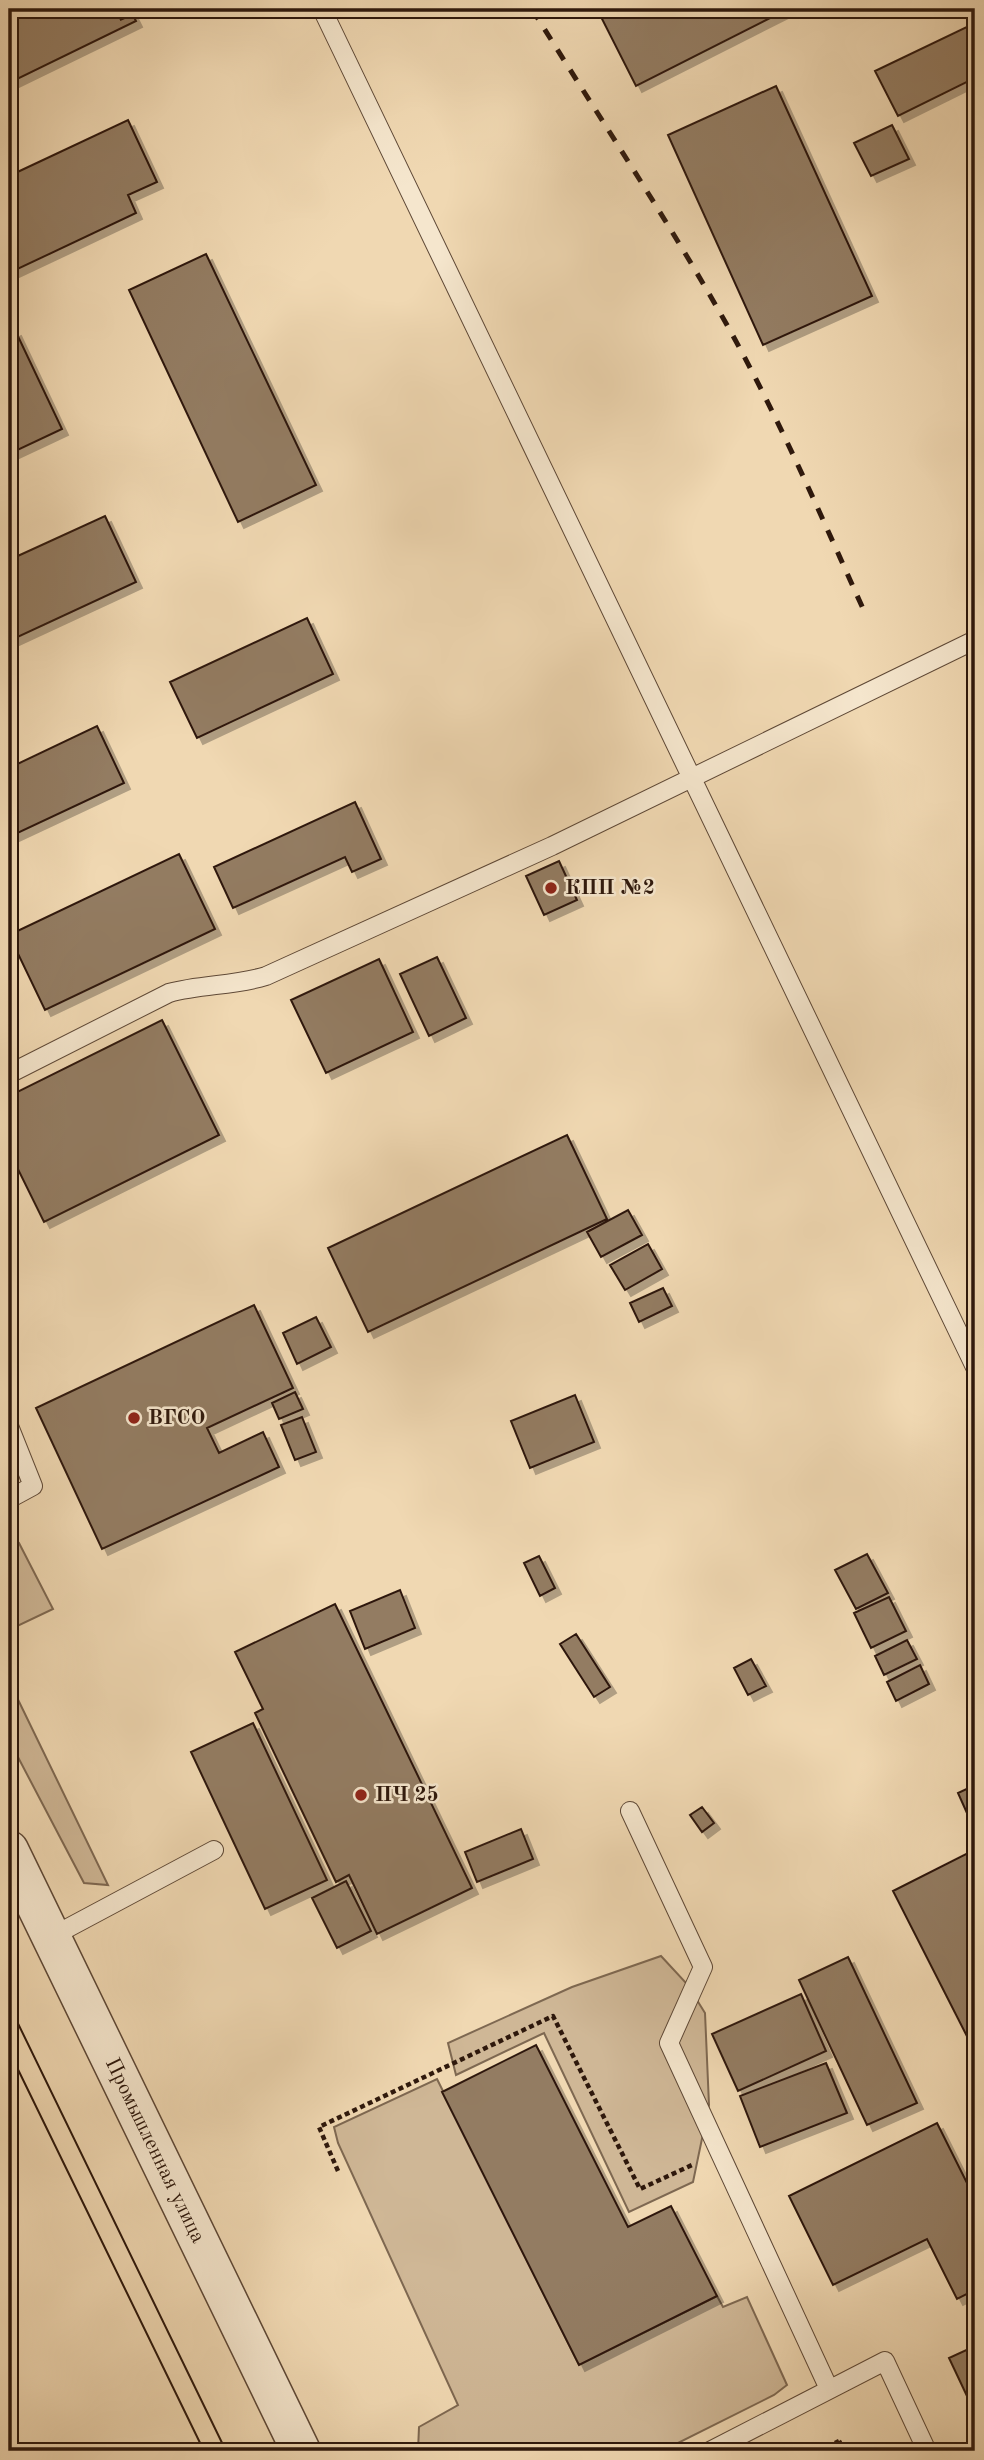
<svg xmlns="http://www.w3.org/2000/svg" width="984" height="2460" font-family="'Old Standard TT',serif">
	<style>
		.green { fill: #cfb796; stroke: #7e6851; stroke-width: 2 }
		.building { fill: #937c62; stroke: #2e180c; stroke-width: 2; filter: url(#shadow) }
		.lines { fill: none; stroke-linecap: round; stroke-linejoin: round }
		.service-casing { stroke: #5e4836; stroke-width: 20 }
		.tertiary-casing { stroke: #5e4836; stroke-width: 41 }
		.path { stroke: #2e180c; stroke-width: 4.5; stroke-dasharray: 5 3.5; stroke-linecap: butt }
		.service { stroke: #f5e6cd; stroke-width: 18 }
		.tertiary { stroke: #f5e6cd; stroke-width: 38 }
		.tram { stroke: #2e180c; stroke-width: 2 }
		.rail { stroke: #2e180c; stroke-width: 5; stroke-dasharray: 12 12; stroke-linecap: butt }
		.poi-dot { fill: #8f2418; stroke: #f5e6cd; stroke-width: 2.5 }
		.labels { text-anchor: middle; dominant-baseline: central; stroke-width: 5; stroke-linejoin: round; paint-order: stroke }
		.poi-label { font-size: 21px; font-weight: bold; fill: #2e180c; stroke: #f5e6cd; text-anchor: start }
		.street-label { font-size: 21px; fill: #2e180c; stroke: #f5e6cd }
	</style>
	<defs>
		<filter id="shadow"><feDropShadow dx="6" dy="6" stdDeviation="0" flood-color="#0004"/></filter>
	</defs>
	<rect width="100%" height="100%" fill="#f0d8b2"/>
	<filter id="stains"><feTurbulence type="fractalNoise" baseFrequency=".00286" numOctaves="4"/><feColorMatrix values="0 0 0 0 .2 0 0 0 0 .09 0 0 0 0 .02 0 0 0 .5 -.17"/></filter>
	<radialGradient id="worn" r=".72"><stop offset=".6" stop-color="#630" stop-opacity="0"/><stop offset="1" stop-color="#630" stop-opacity=".3"/></radialGradient>
	<!-- green -->
	<path class="green" d="M 19,1543 L 53,1609 L 9,1630 L 9,1548 Z
		M 9,1681 L 108,1885 L 84,1883 L 9,1740 Z
		M 661,1956 L 687,1984 L 705,2013 L 709,2105 L 693,2182 L 629,2212 L 544,2033 L 456,2075 L 448,2043 L 572,1987 Z
		M 437,2079 L 579,2365 L 717,2296 L 723,2307 L 747,2297 L 787,2385 L 774,2395 L 662,2451 L 418,2451 L 419,2427 L 458,2405 L 338,2143 L 334,2127 Z"/>
	<!-- building -->
	<path class="building" d="M 9,9 L 130,9 L 136,21 L 9,83 Z
		M 597,9 L 788,9 L 636,86 Z
		M 975,23 L 975,78 L 898,116 L 875,71 Z
		M 776,86 L 872,296 L 763,345 L 668,135 Z
		M 128,120 L 157,182 L 128,195 L 136,213 L 9,273 L 9,176 Z
		M 892,125 L 909,159 L 871,176 L 854,143 Z
		M 206,254 L 316,485 L 238,522 L 129,290 Z
		M 15,330 L 62,429 L 9,454 L 9,333 Z
		M 105,516 L 136,582 L 9,641 L 9,560 Z
		M 307,618 L 333,674 L 197,738 L 170,682 Z
		M 97,726 L 124,783 L 9,837 L 9,768 Z
		M 355,802 L 381,859 L 352,872 L 345,857 L 233,908 L 214,867 Z
		M 179,854 L 215,929 L 45,1010 L 9,935 Z
		M 559,861 L 577,900 L 544,915 L 526,876 Z
		M 437,957 L 466,1018 L 429,1036 L 400,974 Z
		M 379,959 L 413,1032 L 326,1073 L 291,1000 Z
		M 162,1020 L 219,1135 L 44,1222 L 9,1151 L 9,1096 Z
		M 567,1135 L 607,1219 L 368,1332 L 328,1248 Z
		M 628,1210 L 642,1235 L 601,1257 L 587,1232 Z
		M 648,1244 L 662,1269 L 625,1290 L 610,1265 Z
		M 663,1288 L 672,1306 L 639,1322 L 630,1303 Z
		M 254,1305 L 293,1388 L 207,1428 L 219,1453 L 263,1432 L 279,1467 L 102,1549 L 36,1408 Z
		M 316,1317 L 331,1347 L 297,1364 L 283,1333 Z
		M 295,1392 L 303,1409 L 279,1419 L 272,1403 Z
		M 575,1395 L 594,1442 L 530,1468 L 511,1421 Z
		M 302,1417 L 316,1452 L 295,1460 L 281,1425 Z
		M 867,1554 L 888,1593 L 856,1609 L 835,1570 Z
		M 539,1556 L 555,1588 L 540,1596 L 524,1563 Z
		M 400,1590 L 415,1628 L 365,1649 L 350,1611 Z
		M 889,1597 L 906,1631 L 871,1648 L 854,1613 Z
		M 335,1604 L 472,1888 L 377,1934 L 349,1875 L 336,1882 L 255,1713 L 263,1709 L 235,1652 Z
		M 576,1634 L 610,1687 L 594,1697 L 560,1644 Z
		M 907,1640 L 917,1659 L 884,1675 L 875,1656 Z
		M 751,1659 L 766,1686 L 748,1695 L 734,1668 Z
		M 920,1665 L 929,1684 L 896,1701 L 887,1682 Z
		M 253,1723 L 327,1880 L 265,1909 L 191,1752 Z
		M 975,1785 L 975,1831 L 958,1793 Z
		M 702,1807 L 714,1823 L 702,1832 L 690,1815 Z
		M 521,1829 L 533,1859 L 477,1882 L 465,1852 Z
		M 968,1853 L 975,1868 L 975,2052 L 893,1891 Z
		M 346,1881 L 371,1931 L 337,1948 L 312,1898 Z
		M 848,1957 L 917,2103 L 867,2125 L 799,1980 Z
		M 801,1994 L 826,2051 L 738,2091 L 712,2034 Z
		M 536,2045 L 628,2227 L 671,2206 L 717,2296 L 579,2365 L 442,2092 Z
		M 826,2063 L 847,2113 L 760,2147 L 740,2096 Z
		M 937,2123 L 975,2199 L 975,2290 L 957,2299 L 927,2239 L 833,2285 L 789,2196 Z
		M 975,2346 L 975,2413 L 949,2358 Z"/>
	<g class="lines">
		<defs>
			<path id="service" d="M 322,9 L 975,1367
				M 9,1074 L 169,993 C 201,984 234,986 266,976 L 552,846 L 975,640
				M 9,1426 L 33,1486 L 9,1499
				M 630,1811 L 703,1967 L 669,2043 L 829,2389
				M 51,1937 L 214,1850
				M 710,2451 L 885,2361 L 927,2451"/>
			<g id="tertiary">
				<path id="s1" d="M 9,1850 L 301,2451"/>
			</g>
		</defs>
		<!-- service casing -->
		<use href="#service" class="service-casing"/>
		<!-- tertiary casing -->
		<use href="#tertiary" class="tertiary-casing"/>
		<!-- path -->
		<path class="path" d="M 338,2171 L 319,2127 L 553,2016 L 640,2189 L 692,2165
			M 839,2441 L 845,2451
			M 820,2451 L 839,2441"/>
		<!-- service -->
		<use href="#service" class="service"/>
		<!-- tertiary -->
		<use href="#tertiary" class="tertiary"/>
		<!-- tram -->
		<path class="tram" d="M 9,2005 L 226,2451
			M 9,2051 L 204,2451"/>
		<!-- rail -->
		<path class="rail" d="M 118,9 L 123,21
			M 532,9 C 597,114 666,217 727,325 C 779,418 821,516 865,613"/>
	</g>
	<!-- markers -->
	<g class="poi-dot">
		<circle cx="551" cy="888" r="7"/>
		<circle cx="134" cy="1418" r="7"/>
		<circle cx="361" cy="1795" r="7"/>
	</g>
	<g class="labels">
		<!-- poi labels -->
		<g class="poi-label">
			<text x="565" y="888">КПП №2</text>
			<text x="148" y="1418">ВГСО</text>
			<text x="375" y="1795">ПЧ 25</text>
		</g>
		<!-- street labels -->
		<g class="street-label">
			<text stroke="none"><textPath href="#s1" startOffset="334">Промышленная улица</textPath></text>
		</g>
	</g>
	<!-- margin -->
	<rect width="984" height="2460" fill="none" stroke="#f0d8b2" stroke-width="35"/>
	<rect x="10" y="10" width="963" height="2439" fill="none" stroke="#2e180c" stroke-width="3.5"/>
	<rect x="18" y="18" width="949" height="2425" fill="none" stroke="#2e180c" stroke-width="2"/>
	<rect width="100%" height="100%" filter="url(#stains)"/>
	<rect width="100%" height="100%" fill="url(#worn)"/>
</svg>
